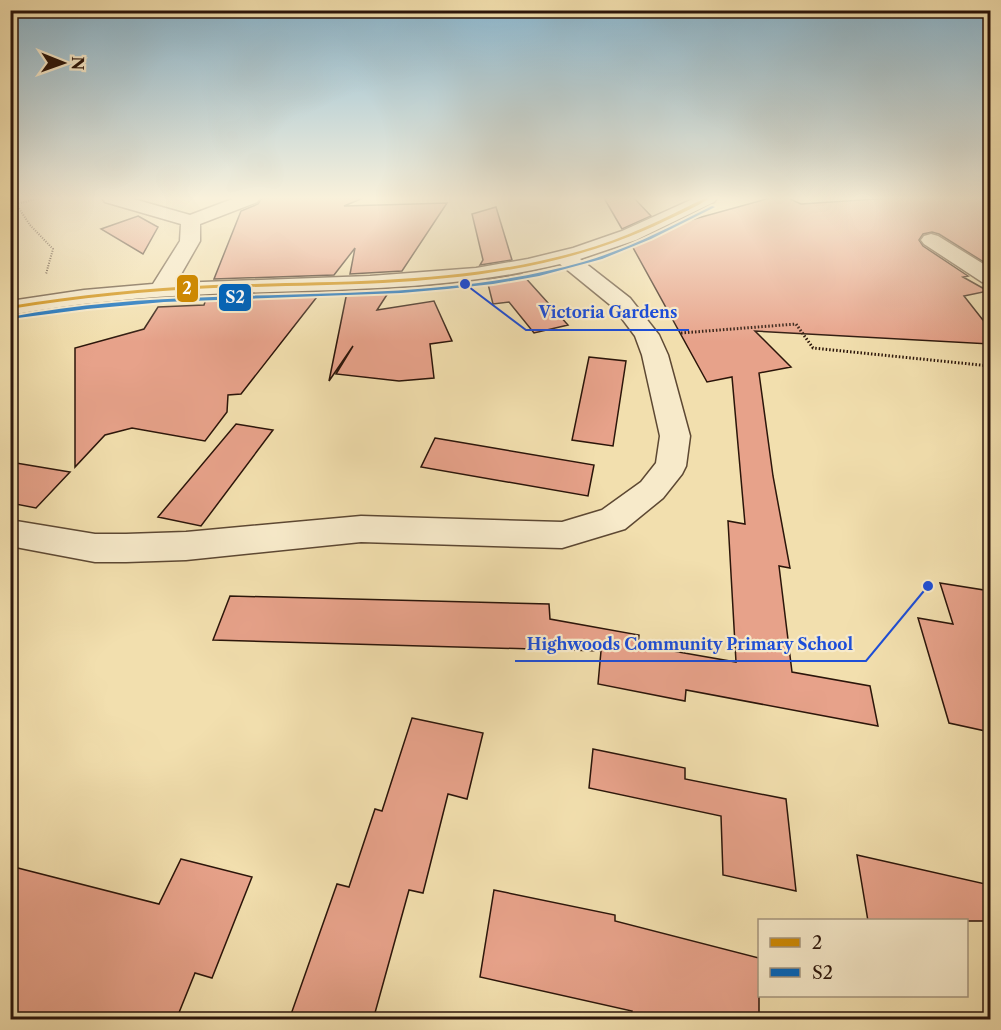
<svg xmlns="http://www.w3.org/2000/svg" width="1001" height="1030" font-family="'Libre Caslon Text',serif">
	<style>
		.building { fill: #e7a28a; stroke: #2b150a; stroke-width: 1.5 }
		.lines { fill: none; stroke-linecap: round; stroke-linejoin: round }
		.street-casing { stroke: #5d4833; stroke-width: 3 }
		.path-far1 { stroke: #2b150a; stroke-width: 2; stroke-dasharray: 1 1.5; stroke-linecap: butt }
		.path { stroke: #2b150a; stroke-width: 3; stroke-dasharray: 1.5 2; stroke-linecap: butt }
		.street { fill: #f7eaca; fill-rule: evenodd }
		.bus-1-casing { stroke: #f7eaca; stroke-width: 4 }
		.bus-2-casing { stroke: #f7eaca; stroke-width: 4 }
		.bus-1 { fill: #ce8902; fill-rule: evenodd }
		.bus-2 { fill: #0065bd; fill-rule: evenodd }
		.leader { fill: none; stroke: #1d4ed8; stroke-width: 2 }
		.callout-dot { fill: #1d4ed8; stroke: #f7eaca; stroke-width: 2 }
		.callout-label { font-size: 16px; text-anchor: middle; font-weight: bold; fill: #1d4ed8; stroke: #f7eaca; stroke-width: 4.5; stroke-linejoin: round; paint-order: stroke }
		.line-badge { stroke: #f7eaca; stroke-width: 2 }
		.badge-label { font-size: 16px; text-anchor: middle; font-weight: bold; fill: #fff }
	</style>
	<rect width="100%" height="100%" fill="#f2dfae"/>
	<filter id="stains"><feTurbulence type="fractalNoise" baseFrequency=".00333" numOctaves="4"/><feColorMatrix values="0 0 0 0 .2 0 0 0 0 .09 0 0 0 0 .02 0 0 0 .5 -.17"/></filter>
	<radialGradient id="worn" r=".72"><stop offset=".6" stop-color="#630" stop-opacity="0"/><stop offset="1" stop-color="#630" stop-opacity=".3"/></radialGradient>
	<!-- building -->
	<path class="building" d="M 262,198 L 363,198 L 344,206 L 447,203 L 402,271 L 350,274 L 355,248 L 334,275 L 214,279 L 241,211 L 258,204 Z
		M 604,198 L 634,198 L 651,216 L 622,229 Z
		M 770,198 L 788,198 L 801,204 L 891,198 L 990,198 L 990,266 L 939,234 L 932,232 L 923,234 L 919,240 L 923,246 L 968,276 L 963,277 L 988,291 L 964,296 L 990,329 L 990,344 L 755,331 L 791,367 L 759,373 L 773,476 L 790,568 L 779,566 L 792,672 L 870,686 L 878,726 L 686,690 L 685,701 L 598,684 L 601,651 L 213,640 L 230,596 L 549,604 L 550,619 L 639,635 L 638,645 L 736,662 L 728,521 L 745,524 L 732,377 L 707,382 L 631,244 L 669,226 Z
		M 496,207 L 512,260 L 480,265 L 483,260 L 472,214 Z
		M 138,216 L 158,227 L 143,254 L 101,229 Z
		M 522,274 L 568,325 L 534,333 L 509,302 L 493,304 L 487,280 Z
		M 390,290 L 377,310 L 434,301 L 452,341 L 430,344 L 434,378 L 399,381 L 336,374 L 353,346 L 329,381 L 347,292 Z
		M 320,293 L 241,394 L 228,395 L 227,412 L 205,441 L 132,428 L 105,435 L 75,467 L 75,348 L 144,329 L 158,307 L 204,305 L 207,296 Z
		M 589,357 L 626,361 L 613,446 L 572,440 Z
		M 236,424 L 273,430 L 201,526 L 158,517 Z
		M 435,438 L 594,465 L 588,496 L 421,467 Z
		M 10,462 L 70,472 L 36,508 L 10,503 Z
		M 940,583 L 990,591 L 990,732 L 949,723 L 918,618 L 953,624 Z
		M 412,718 L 483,733 L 467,799 L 448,794 L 423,893 L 409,890 L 373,1020 L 289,1020 L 337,884 L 349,887 L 375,809 L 382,811 Z
		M 593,749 L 685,768 L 685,779 L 786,799 L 796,891 L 723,875 L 721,816 L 589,788 Z
		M 857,855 L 990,885 L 990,921 L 868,921 Z
		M 181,859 L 252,877 L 212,978 L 195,973 L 176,1020 L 10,1020 L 10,866 L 159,904 Z
		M 494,890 L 615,915 L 615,921 L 759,958 L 759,1020 L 648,1020 L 631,1015 L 632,1011 L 480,977 Z"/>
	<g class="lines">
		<defs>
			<path id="street" d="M 102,198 L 130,198 L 190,215 L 235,198 L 260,198 L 257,202 L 200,224 L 200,241 L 176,283 L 370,276 L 476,268 L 528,259 L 573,248 L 622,231 L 695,198 L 717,198 L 714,202 L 636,240 L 580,259 L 630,298 L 659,335 L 668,355 L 690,436 L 686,466 L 682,474 L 663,498 L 625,529 L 562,548 L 361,542 L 186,560 L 126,562 L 95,562 L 10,546 L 10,520 L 95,534 L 126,534 L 186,532 L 361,516 L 562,522 L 602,510 L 641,482 L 656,463 L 660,436 L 642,355 L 635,336 L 614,308 L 560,264 C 445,292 328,289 210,294 C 143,297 77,303 10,315 L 10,301 L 84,290 L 153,284 L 180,241 L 181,224 L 105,202 Z
				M 931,234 L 938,236 L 990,268 L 990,283 L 982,282 L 924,244 L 921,240 L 924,236 Z"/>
		</defs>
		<!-- street casing -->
		<use href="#street" class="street-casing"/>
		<!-- path-far1 -->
		<path class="path-far1" d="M 12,198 L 30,225 L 53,249 L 46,274
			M 16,204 L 41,198"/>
		<!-- path -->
		<path class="path" d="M 681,333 L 796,324 L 813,348 L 990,366"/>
		<!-- street -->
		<use href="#street" class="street"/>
		<defs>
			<path id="bus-1" d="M 705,198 L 710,198 C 696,207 680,214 665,221 C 523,290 368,283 214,288 C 146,291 78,298 10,309 L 10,306 C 78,295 146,288 214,285 C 336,281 461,285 580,251 C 624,239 665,218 705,198 Z"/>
			<path id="bus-2" d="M 712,206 L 715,207 L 651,239 L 602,259 L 539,276 L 493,284 L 447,289 L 401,293 L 164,302 L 87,309 L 10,319 L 10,317 C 77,304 146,299 213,297 C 337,292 463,296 583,262 C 628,249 670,227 712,206 Z"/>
		</defs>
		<!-- bus-1 casing -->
		<use href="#bus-1" class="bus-1-casing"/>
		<!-- bus-2 casing -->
		<use href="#bus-2" class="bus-2-casing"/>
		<!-- bus-1 -->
		<use href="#bus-1" class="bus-1"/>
		<!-- bus-2 -->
		<use href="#bus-2" class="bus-2"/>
	</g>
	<!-- sky -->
	<linearGradient id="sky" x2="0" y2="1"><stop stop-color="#89b7d1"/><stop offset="0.58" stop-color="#f9f1db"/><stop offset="1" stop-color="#f9f1db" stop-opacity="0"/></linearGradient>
	<rect width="1001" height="342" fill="url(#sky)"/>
	<!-- callouts -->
	<path class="leader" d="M465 284L526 330H689M928 586L866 661H515"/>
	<g class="callout-dot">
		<circle cx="465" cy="284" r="6"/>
		<circle cx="928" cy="586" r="6"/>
	</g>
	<g class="callout-label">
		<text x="608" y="318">Victoria Gardens</text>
		<text x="690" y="650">Highwoods Community Primary School</text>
	</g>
	<g class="line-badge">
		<rect x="176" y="274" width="23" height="29" rx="6" fill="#ce8902"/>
		<rect x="218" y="283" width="34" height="29" rx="6" fill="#0065bd"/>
	</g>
	<g class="badge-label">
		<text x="187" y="294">2</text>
		<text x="235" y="303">S2</text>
	</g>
	<!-- margin -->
	<rect width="1001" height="1030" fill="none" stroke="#f2dfae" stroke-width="36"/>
	<rect x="12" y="12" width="977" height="1006" fill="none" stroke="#2b150a" stroke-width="3"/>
	<rect x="18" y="18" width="965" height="994" fill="none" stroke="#2b150a" stroke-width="1.5"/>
	<!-- legend -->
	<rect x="758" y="919" width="210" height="78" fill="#f7eaca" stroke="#a5957d" stroke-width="1.5"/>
	<rect x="770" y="938" width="30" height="9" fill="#ce8902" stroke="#a5957d" stroke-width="1.5"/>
	<text x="812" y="949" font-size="18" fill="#2b150a">2</text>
	<rect x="770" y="968" width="30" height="9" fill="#0065bd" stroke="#a5957d" stroke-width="1.5"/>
	<text x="812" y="979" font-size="18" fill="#2b150a">S2</text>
	<!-- north arrow -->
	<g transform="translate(63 63) rotate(91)" stroke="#f7eaca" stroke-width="4.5" paint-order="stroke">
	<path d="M0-4.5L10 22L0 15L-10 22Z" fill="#2b150a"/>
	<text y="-9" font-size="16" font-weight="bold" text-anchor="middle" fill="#2b150a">N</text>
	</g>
	<rect width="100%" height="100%" filter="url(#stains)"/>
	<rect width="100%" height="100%" fill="url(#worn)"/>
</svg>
